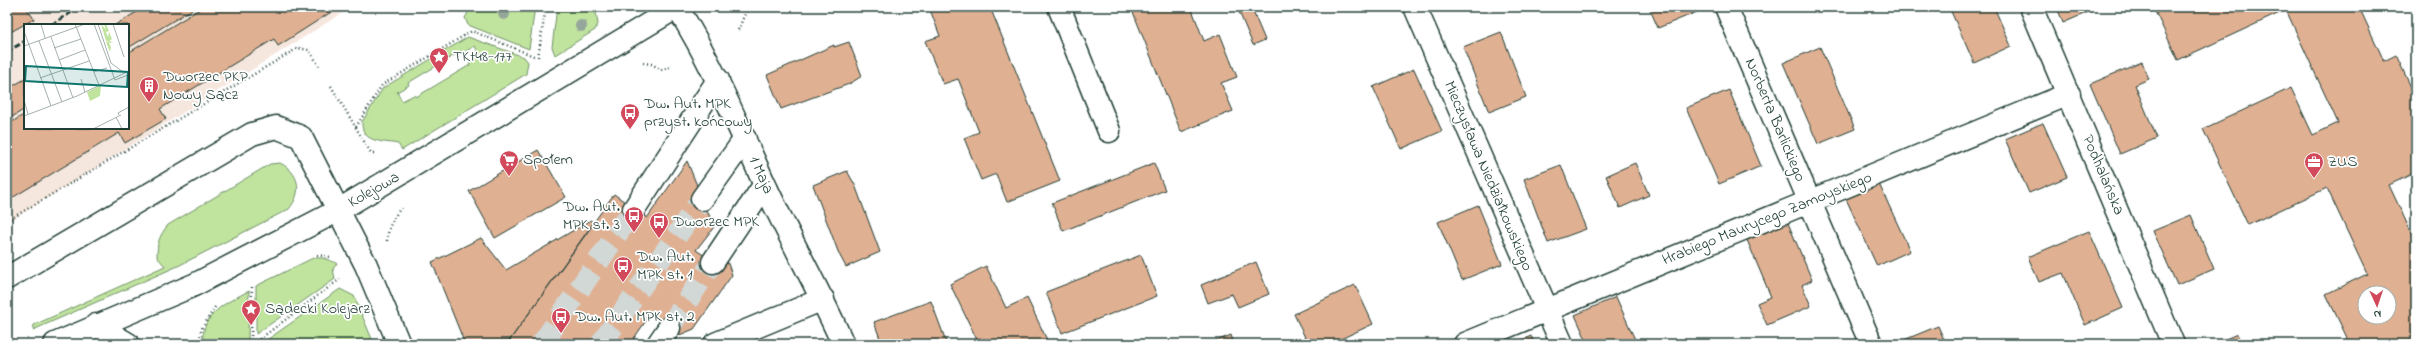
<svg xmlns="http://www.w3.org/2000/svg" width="2423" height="351" font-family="'Indie Flower',sans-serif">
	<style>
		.built { fill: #f6e7de; fill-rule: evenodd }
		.green { fill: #c0e49e; stroke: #709069; fill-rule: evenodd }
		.building { fill: #e0b092; stroke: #1f3d34; fill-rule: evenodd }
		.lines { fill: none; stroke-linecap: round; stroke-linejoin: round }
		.minor-tunnel { stroke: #d2d8d6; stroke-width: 22; stroke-dasharray: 22 11; stroke-linecap: butt }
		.minor-casing { stroke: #1f3d34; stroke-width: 25 }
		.path { stroke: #1f3d34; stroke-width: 2.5; stroke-dasharray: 1 3; stroke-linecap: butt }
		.minor { stroke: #fff; stroke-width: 22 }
		.rail { stroke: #1f3d34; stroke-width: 3; stroke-dasharray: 6 3; stroke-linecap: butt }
		.tree { fill: #95a69b }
		.labels { text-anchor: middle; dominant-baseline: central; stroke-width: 3.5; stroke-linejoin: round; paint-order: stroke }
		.poi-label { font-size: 16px; fill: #1f3d34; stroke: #fff; text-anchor: start }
		.street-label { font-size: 16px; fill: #1f3d34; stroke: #fff }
		.inset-road { fill: none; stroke: #a5b1ae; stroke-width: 1 }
		.view { fill: #0f766e; fill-opacity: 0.15; stroke: #0f766e; stroke-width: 2 }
		.inset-edge { fill: none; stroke: #1f3d34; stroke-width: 2 }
	</style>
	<rect width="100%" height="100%" fill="#fff"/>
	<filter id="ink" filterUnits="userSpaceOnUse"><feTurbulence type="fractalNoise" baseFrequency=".025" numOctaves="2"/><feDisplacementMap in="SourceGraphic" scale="8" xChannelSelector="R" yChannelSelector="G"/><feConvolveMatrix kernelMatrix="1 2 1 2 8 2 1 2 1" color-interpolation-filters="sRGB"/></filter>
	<g filter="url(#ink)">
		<!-- built -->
		<path class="built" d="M 7,7 L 352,7 L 7,223 ZM 25,25 L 128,25 L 128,128 L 25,128 Z"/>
		<!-- green -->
		<path class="green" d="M 471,7 L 535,7 L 529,49 L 468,25 L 465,18 Z
			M 557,7 L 595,7 L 598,24 L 595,30 L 555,55 L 552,47 Z
			M 468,37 L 524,57 L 528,62 L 526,74 L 402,150 L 398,144 C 383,141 361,143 362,122 L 383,88 ZM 475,46 L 480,56 L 469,63 L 470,65 L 416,97 L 414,95 L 402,101 L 397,92 L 409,85 L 408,83 L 461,51 L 463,53 Z
			M 280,163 C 300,173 303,192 289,209 L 178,266 L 33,330 L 34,325 L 165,266 L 157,257 C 157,243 159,236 168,225 L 270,164 Z
			M 313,258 L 323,258 L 337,263 L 333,269 L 335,279 L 256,334 L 256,286 Z
			M 340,289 L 354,296 L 374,344 L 261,344 Z
			M 249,291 L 248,340 L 245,344 L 203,344 C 200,314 227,302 249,291 Z"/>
		<!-- building -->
		<path class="building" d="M 12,7 L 26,7 L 34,19 L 7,34 L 7,10 Z
			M 145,7 L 196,7 L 128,48 L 128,25 L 115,25 Z
			M 203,7 L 339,7 L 278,46 L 274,39 L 160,109 L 166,119 L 125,143 L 119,133 L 7,201 L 7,125 L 25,114 L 25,128 L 128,128 L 128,53 Z
			M 929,7 L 990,7 L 1060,181 L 1007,202 L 996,174 L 981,180 L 964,138 L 979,132 L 959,81 L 958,79 L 943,84 L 925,41 L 940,36 Z
			M 1131,7 L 1191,7 L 1204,41 L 1220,34 L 1237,77 L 1221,83 L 1233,111 L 1181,132 Z
			M 1237,7 L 1251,7 L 1265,40 L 1253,45 Z
			M 1649,7 L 1695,7 L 1697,12 L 1658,28 Z
			M 1949,7 L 1994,7 L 2011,46 L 1974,63 Z
			M 2057,7 L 2100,7 L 2063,23 Z
			M 2153,7 L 2359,7 L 2384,61 L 2396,55 L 2416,98 L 2416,172 L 2389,185 L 2416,243 L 2416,344 L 2350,344 L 2326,294 L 2367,274 L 2327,188 L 2248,225 L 2203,129 L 2291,88 L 2313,135 L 2338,123 L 2286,10 L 2178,60 ZM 2365,293 L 2389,293 L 2389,317 L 2365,317 Z
			M 1501,32 L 1526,97 L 1489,112 L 1463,47 Z
			M 849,42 L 862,76 L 849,84 L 781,109 L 767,75 L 834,45 L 834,47 Z
			M 1820,47 L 1855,129 L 1818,144 L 1783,63 Z
			M 2142,62 L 2149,79 L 2135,85 L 2157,138 L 2120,154 L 2090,84 Z
			M 1414,69 L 1442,131 L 1401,149 L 1373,87 Z
			M 25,79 L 25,109 L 7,120 L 7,89 Z
			M 1729,90 L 1761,166 L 1719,184 L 1686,108 Z
			M 2043,123 L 2067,177 L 2029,193 L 2005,139 Z
			M 538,150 L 566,197 L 495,238 L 469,191 Z
			M 687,161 L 714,227 L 696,250 L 720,266 L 726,258 L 732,275 L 694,329 L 670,339 L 674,331 L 650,315 L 630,344 L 507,344 L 614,194 L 647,218 Z
			M 1154,163 L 1165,190 L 1063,231 L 1052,203 Z
			M 1635,163 L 1649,195 L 1620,208 L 1606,176 Z
			M 1561,165 L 1586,229 L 1548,243 L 1524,179 Z
			M 847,171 L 855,185 L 880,252 L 846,267 L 839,254 L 813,185 Z
			M 1874,173 L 1910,251 L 1877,266 L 1841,188 Z
			M 1478,205 L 1502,264 L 1462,280 L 1438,222 Z
			M 2191,215 L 2214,269 L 2177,285 L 2153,231 Z
			M 591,220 L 594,223 L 507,344 L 465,344 L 432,262 L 481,238 L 506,270 Z
			M 1788,223 L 1812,280 L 1802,285 L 1811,306 L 1767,325 L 1757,303 L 1771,297 L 1747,240 Z
			M 2089,231 L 2123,308 L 2085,325 L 2063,273 L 2039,282 L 2028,257 Z
			M 1141,255 L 1157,296 L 1062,333 L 1046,292 Z
			M 1256,262 L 1269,294 L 1238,307 L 1232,294 L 1208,303 L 1201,285 Z
			M 986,266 L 1006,308 L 1027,298 L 1049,344 L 979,344 L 950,284 Z
			M 1355,285 L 1373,324 L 1330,344 L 1308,344 L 1294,314 Z
			M 1616,297 L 1637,344 L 1588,344 L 1575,315 Z
			M 931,301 L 947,344 L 882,344 L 874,322 Z
			M 1938,326 L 1946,344 L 1900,344 L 1899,342 Z
			M 2237,334 L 2242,344 L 2214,344 Z
			M 1231,335 L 1234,344 L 1209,344 Z
			M 1531,336 L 1535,344 L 1513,344 Z"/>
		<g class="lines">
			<!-- minor-tunnel -->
			<path class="minor-tunnel" d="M 669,328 L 713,262
				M 542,344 L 634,209
				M 601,344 L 702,199"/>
			<defs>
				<path id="minor" d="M 677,7 C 712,63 737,123 764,183 C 789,238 819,289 843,344
					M 1059,7 L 1109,131
					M 1415,7 L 1562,344
					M 1726,7 L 1871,344
					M 2031,7 L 2173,344
					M 702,199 L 745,139
					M 634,209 L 718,80
					M 713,262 L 765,184
					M 7,278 L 252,134 L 276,127 L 301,137 L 366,265 L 399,344
					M 96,325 L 128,344
					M 55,344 L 194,285 L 339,210 L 677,7
					M 658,344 L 669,328
					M 715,344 L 823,299
					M 1465,344 L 2069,94"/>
			</defs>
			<!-- minor casing -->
			<use href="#minor" class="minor-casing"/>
			<!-- path -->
			<path class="path" d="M 608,7 L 614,11
				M 738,30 L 748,7
				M 538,57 L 546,7
				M 643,63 L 652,64 L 661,70 L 672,66
				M 331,86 L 371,153 L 376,153
				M 356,127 L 382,85 L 472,31 L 536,57
				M 7,221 L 298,48 L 309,50 L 319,66
				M 387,241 C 388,227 393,218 401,208
				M 317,255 L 330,257
				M 200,344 L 201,330 L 215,307
				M 251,344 L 252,286
				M 253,344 L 340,279"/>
			<!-- minor -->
			<use href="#minor" class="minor"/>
			<!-- rail -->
			<path class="rail" d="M 51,25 L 80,7
				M 7,52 L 25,41"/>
		</g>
		<!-- trees -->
		<g class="tree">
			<circle cx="504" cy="14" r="6"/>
			<circle cx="581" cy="26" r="6"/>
		</g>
	</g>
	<!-- icons -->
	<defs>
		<symbol id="sight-pin" viewBox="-11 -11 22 30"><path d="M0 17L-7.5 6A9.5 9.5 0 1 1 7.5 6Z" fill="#d1495b" stroke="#fff"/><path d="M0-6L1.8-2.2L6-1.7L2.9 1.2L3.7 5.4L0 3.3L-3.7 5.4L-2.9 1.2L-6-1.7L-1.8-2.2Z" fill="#fff"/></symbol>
		<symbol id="building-pin" viewBox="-11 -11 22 30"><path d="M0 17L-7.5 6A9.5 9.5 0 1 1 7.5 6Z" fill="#d1495b" stroke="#fff"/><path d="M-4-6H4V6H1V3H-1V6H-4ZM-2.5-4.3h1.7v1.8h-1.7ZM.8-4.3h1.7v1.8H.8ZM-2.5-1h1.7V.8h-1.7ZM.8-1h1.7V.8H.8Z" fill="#fff"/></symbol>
		<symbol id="bus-pin" viewBox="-11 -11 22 30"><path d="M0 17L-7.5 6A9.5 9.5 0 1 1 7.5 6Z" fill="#d1495b" stroke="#fff"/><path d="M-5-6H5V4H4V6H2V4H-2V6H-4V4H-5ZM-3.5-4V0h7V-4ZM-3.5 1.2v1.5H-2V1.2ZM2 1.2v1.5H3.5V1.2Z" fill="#fff"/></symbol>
		<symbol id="supermarket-pin" viewBox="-11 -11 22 30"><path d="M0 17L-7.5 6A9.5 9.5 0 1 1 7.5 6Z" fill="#d1495b" stroke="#fff"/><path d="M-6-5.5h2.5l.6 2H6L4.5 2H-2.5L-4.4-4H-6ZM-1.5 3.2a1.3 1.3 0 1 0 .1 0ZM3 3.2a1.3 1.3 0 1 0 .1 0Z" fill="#fff"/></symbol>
		<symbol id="office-pin" viewBox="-11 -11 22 30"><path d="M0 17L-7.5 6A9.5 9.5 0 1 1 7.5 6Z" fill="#d1495b" stroke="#fff"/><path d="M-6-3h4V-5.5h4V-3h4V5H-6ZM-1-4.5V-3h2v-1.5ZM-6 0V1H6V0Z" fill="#fff"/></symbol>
	</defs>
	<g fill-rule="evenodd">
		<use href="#sight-pin" x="428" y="46" width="22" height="30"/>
		<use href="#building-pin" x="138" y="75" width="22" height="30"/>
		<use href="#bus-pin" x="619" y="102" width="22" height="30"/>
		<use href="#supermarket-pin" x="498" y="149" width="22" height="30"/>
		<use href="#office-pin" x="2303" y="151" width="22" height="30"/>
		<use href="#bus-pin" x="623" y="205" width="22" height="30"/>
		<use href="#bus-pin" x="648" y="211" width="22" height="30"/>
		<use href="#bus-pin" x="612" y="255" width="22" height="30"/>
		<use href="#sight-pin" x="240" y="298" width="22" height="30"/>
		<use href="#bus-pin" x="550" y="306" width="22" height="30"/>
	</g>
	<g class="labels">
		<!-- poi labels -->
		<g class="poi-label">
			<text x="453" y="57">TKt48-177</text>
			<text x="163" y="77">Dworzec PKP<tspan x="163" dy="18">Nowy Sącz</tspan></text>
			<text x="644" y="104">Dw. Aut. MPK<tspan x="644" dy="18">przyst. końcowy</tspan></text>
			<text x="523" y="160">Społem</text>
			<text x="2328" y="162">ZUS</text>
			<text x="620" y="207" text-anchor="end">Dw. Aut.<tspan x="620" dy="18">MPK st. 3</tspan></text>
			<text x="673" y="222">Dworzec MPK</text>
			<text x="637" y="257">Dw. Aut.<tspan x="637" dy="18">MPK st. 1</tspan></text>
			<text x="265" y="309">Sądecki Kolejarz</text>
			<text x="575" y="317">Dw. Aut. MPK st. 2</text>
		</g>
		<!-- street labels -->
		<g class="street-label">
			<text transform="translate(1775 120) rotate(67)">Norberta Barlickiego</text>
			<text transform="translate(761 175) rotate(66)">1 Maja</text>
			<text transform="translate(2103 175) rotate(67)">Podhalańska</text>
			<text transform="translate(1488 176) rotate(67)">Mieczysława Niedziałkowskiego</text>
			<text transform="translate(374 190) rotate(-30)">Kolejowa</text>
			<text transform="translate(1767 219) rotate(-22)">Hrabiego Maurycego Zamoyskiego</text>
		</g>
	</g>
	<!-- overview -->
	<g transform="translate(24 24)">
		<rect width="105" height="105" fill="#fff"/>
		<path d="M 77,0 L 82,6 L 80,0 L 82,0 L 85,7 L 82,8 L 84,13 L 85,8 L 88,15 L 85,17 L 89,18 L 85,19 L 87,23 L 86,28 L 82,18 L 85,17 L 82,17 ZM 77,61 L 76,72 L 66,77 L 63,68 Z" fill="#c0e49e"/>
		<path class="inset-road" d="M 17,0 L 21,14M 51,0 L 75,61M 70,0 L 91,56 L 104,51 L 104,47M 74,0 L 87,39 L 99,48M 89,0 L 100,33M 0,7 L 27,82M 27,13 L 49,74M 15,17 L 38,78M 0,22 L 61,0M 30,24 L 57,15M 35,36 L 61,26M 69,48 L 83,44M 16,54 L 65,37M 57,55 L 61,68M 0,76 L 4,90M 95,91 L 94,89 L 105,83M 0,92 L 53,72 L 105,47M 92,93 L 98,105M 69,105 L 97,91"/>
		<path class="view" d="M 2,42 L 104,48 L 103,63 L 1,57 Z"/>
		<rect width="105" height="105" class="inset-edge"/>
	</g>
	<!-- margin -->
	<rect width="2423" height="351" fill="none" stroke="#fff" stroke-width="24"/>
	<rect x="12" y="12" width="2399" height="327" fill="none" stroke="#1f3d34" stroke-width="1.5" filter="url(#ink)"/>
	<!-- north arrow -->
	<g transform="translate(2377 305) rotate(177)"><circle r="19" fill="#ffffff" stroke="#a5b1ae"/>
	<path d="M0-3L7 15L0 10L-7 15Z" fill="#d1495b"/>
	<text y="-6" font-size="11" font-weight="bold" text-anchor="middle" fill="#1f3d34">N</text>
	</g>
</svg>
